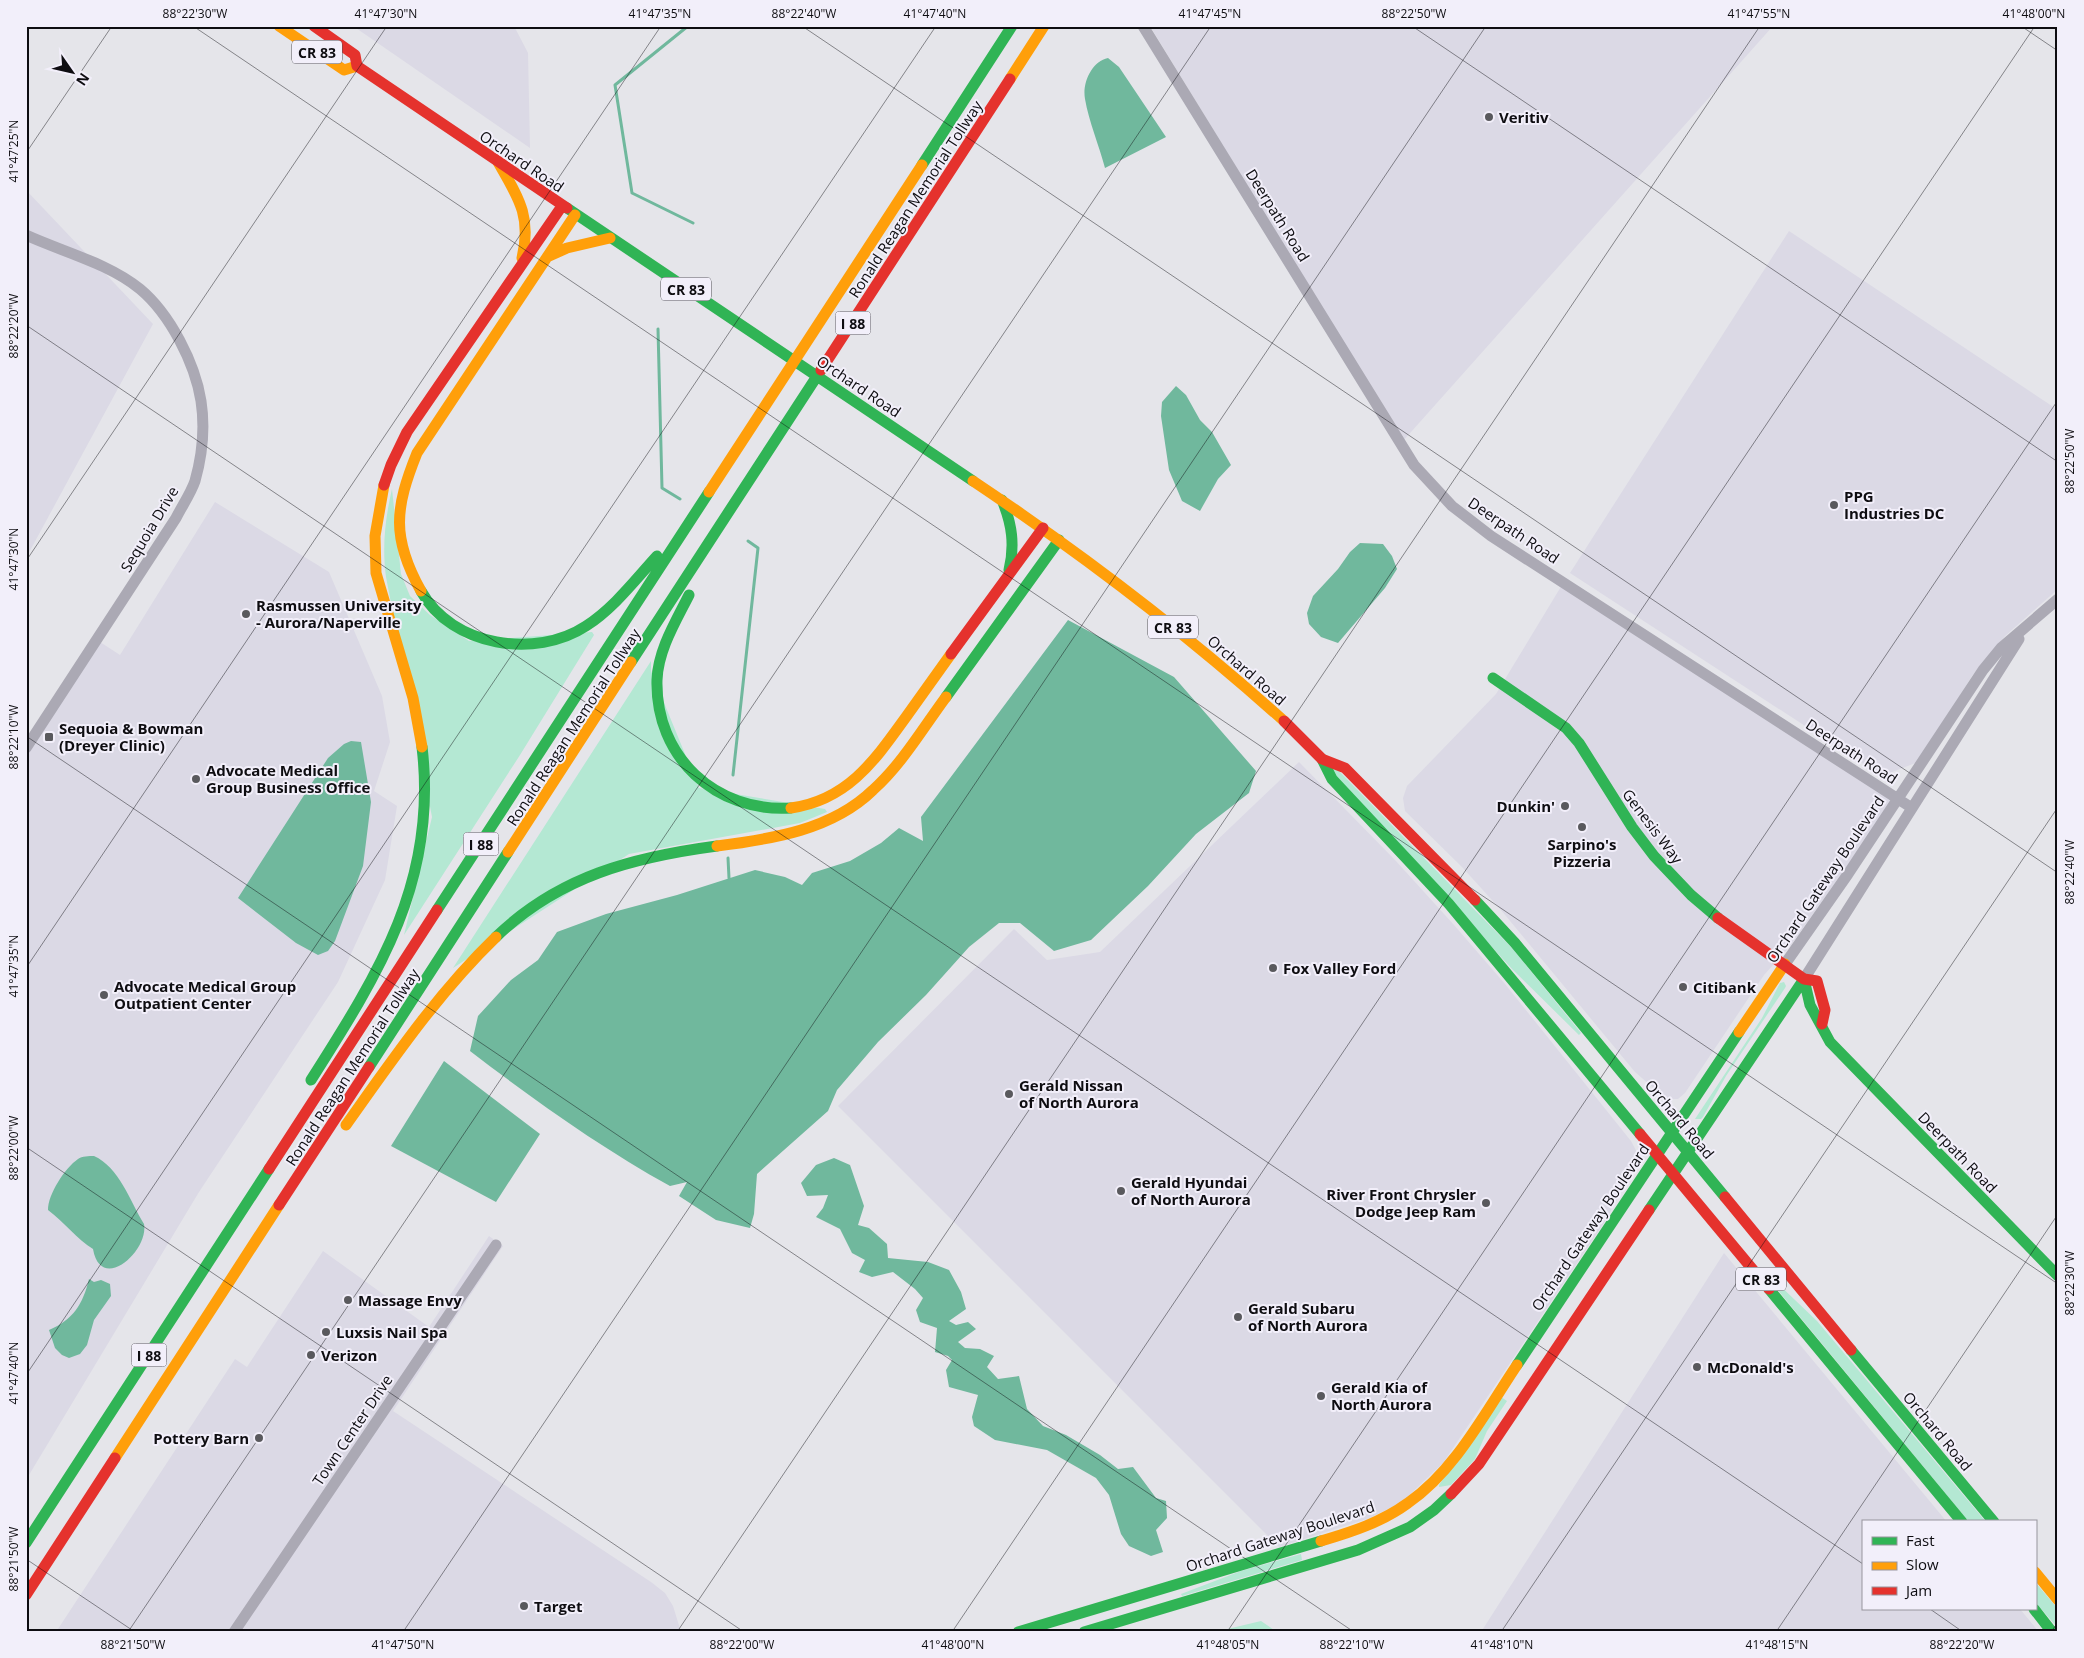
<svg xmlns="http://www.w3.org/2000/svg" width="2084" height="1658" font-family="'Open Sans',sans-serif">
	<style>
		.built { fill: #dbd9e5 }
		.green { fill: #b4e8d3 }
		.water { fill: #70b89d }
		.lines { fill: none; stroke-linecap: round; stroke-linejoin: round }
		.stream { stroke: #70b89d; stroke-width: 3 }
		.street { stroke: #aba9b4; stroke-width: 11 }
		.fast { stroke: #30b455; stroke-width: 11 }
		.slow { stroke: #ff9f0a; stroke-width: 11 }
		.jam { stroke: #e5322d; stroke-width: 11 }
		.ticks { fill: none; stroke: #0e0d11; stroke-width: 1; stroke-opacity: 0.45 }
		.poi-dot { fill: #59595d; stroke: #f2effa; stroke-width: 2 }
		.labels { text-anchor: middle; dominant-baseline: central; stroke-width: 4; stroke-linejoin: round; paint-order: stroke }
		.shield { fill: #f2effa; stroke: #525157; stroke-width: 1 }
		.shield-label { font-size: 14px; font-weight: bold; fill: #0e0d11 }
		.poi-label { font-size: 15px; font-weight: bold; fill: #0e0d11; stroke: #f2effa; text-anchor: start }
		.street-label { font-size: 15px; fill: #0e0d11; stroke: #f2effa }
		.neatline { fill: none; stroke: #0e0d11; stroke-width: 2 }
		.ticks-label { font-size: 12px; text-anchor: middle; fill: #0e0d11 }
	</style>
	<rect width="100%" height="100%" fill="#e5e5ea"/>
	<!-- built -->
	<path class="built" d="M 353,26 L 514,26 L 528,53 L 530,148 Z
		M 1150,26 L 1773,26 L 1403,441 Z
		M 26,190 L 153,324 L 26,558 Z
		M 1789,231 L 2058,410 L 2058,589 L 2005,636 L 1972,676 L 1918,762 L 1882,776 L 1570,573 Z
		M 215,502 L 329,572 L 382,696 L 390,742 L 374,791 L 397,806 L 385,880 L 338,982 L 199,1192 L 26,1480 L 26,756 L 100,642 L 120,655 Z
		M 1562,585 L 1894,800 L 1791,945 L 1764,975 L 1685,1093 L 1678,1099 L 1666,1099 L 1635,1072 L 1501,910 L 1462,867 L 1405,811 L 1403,798 L 1407,786 L 1496,694 Z
		M 1299,762 L 1395,860 L 1454,925 L 1505,984 L 1631,1141 L 1639,1156 L 1636,1165 L 1604,1223 L 1443,1463 L 1402,1502 L 1370,1518 L 1279,1547 L 838,1106 L 1014,929 L 1047,960 L 1100,952 Z
		M 489,1236 L 503,1246 L 393,1411 L 651,1582 L 665,1593 L 673,1606 L 681,1632 L 56,1632 L 235,1359 L 247,1367 L 323,1251 L 429,1327 Z
		M 1724,1253 L 1947,1522 L 1863,1522 L 1863,1609 L 2020,1609 L 2039,1632 L 1481,1632 Z"/>
	<!-- green -->
	<path class="green" d="M 392,489 L 401,574 L 410,596 L 430,615 L 469,641 L 592,632 L 594,635 L 520,755 L 404,935 L 432,817 L 386,577 C 382,547 385,519 392,489 Z
		M 651,661 L 651,671 L 699,788 L 825,809 L 827,812 L 800,823 L 629,854 L 453,968 Z
		M 1335,767 L 1512,948 L 1581,1033 L 1579,1035 L 1512,969 L 1331,771 Z
		M 1784,982 L 1786,986 L 1785,988 L 1726,1076 L 1703,1117 L 1701,1119 L 1695,1119 L 1762,1018 L 1780,983 Z
		M 1770,1276 L 1817,1321 L 1986,1522 L 1969,1522 L 1768,1278 Z
		M 1501,1397 L 1507,1401 L 1487,1431 L 1475,1459 L 1451,1485 L 1439,1487 L 1439,1485 Z
		M 1301,1554 L 1302,1560 L 1182,1596 L 1181,1594 L 1241,1571 Z
		M 2035,1582 L 2058,1609 L 2058,1628 L 2035,1602 Z
		M 1261,1621 L 1277,1632 L 1215,1632 Z"/>
	<!-- water -->
	<path class="water" d="M 1108,58 L 1119,67 L 1166,137 L 1105,168 C 1099,145 1089,122 1085,99 C 1082,83 1092,61 1108,58 Z
		M 1176,386 L 1186,395 L 1200,420 L 1212,432 L 1231,465 L 1218,479 L 1200,511 L 1182,501 L 1169,470 L 1161,416 L 1162,402 Z
		M 1360,543 L 1383,544 L 1392,556 L 1397,569 L 1385,588 L 1338,643 L 1321,637 L 1309,624 L 1307,613 L 1313,596 L 1338,569 L 1350,552 Z
		M 1068,620 L 1174,677 L 1256,771 L 1249,793 L 1196,834 L 1148,886 L 1091,940 L 1054,951 L 1020,923 L 999,923 L 969,947 L 926,995 L 878,1042 L 837,1090 L 828,1111 L 757,1174 L 754,1214 L 750,1228 L 716,1220 L 679,1196 L 687,1182 L 670,1186 C 600,1147 534,1100 470,1051 L 478,1016 L 511,980 L 538,960 L 557,932 L 606,914 L 677,895 L 755,870 L 785,877 L 802,885 L 812,873 L 850,861 L 881,843 L 899,828 L 923,841 L 921,817 Z
		M 351,741 L 361,742 L 371,802 L 363,866 L 335,941 L 328,951 L 318,955 L 296,943 L 238,898 L 328,758 L 344,744 Z
		M 444,1061 L 540,1134 L 496,1202 L 391,1146 Z
		M 94,1156 C 119,1167 130,1201 144,1224 C 149,1251 101,1294 93,1249 C 77,1239 64,1222 48,1210 C 48,1194 65,1168 78,1159 C 82,1156 89,1156 94,1156 Z
		M 834,1158 L 850,1165 L 864,1206 L 858,1225 L 869,1228 L 887,1244 L 888,1258 L 928,1262 L 949,1270 L 961,1292 L 966,1309 L 949,1321 L 956,1325 L 968,1322 L 976,1329 L 958,1342 L 965,1348 L 980,1349 L 994,1356 L 987,1367 L 998,1379 L 1019,1376 L 1027,1409 L 1043,1426 L 1066,1435 L 1100,1455 L 1118,1469 L 1133,1467 L 1156,1498 L 1166,1501 L 1167,1518 L 1156,1530 L 1163,1552 L 1151,1556 L 1129,1546 L 1121,1534 L 1109,1495 L 1096,1478 L 1047,1450 L 995,1440 L 974,1426 L 972,1417 L 978,1395 L 949,1387 L 946,1370 L 952,1360 L 948,1356 L 935,1352 L 937,1328 L 920,1322 L 916,1310 L 923,1298 L 915,1289 L 893,1272 L 872,1277 L 859,1272 L 865,1260 L 852,1253 L 840,1229 L 816,1217 L 823,1208 L 828,1195 L 807,1196 L 801,1183 L 816,1165 Z
		M 89,1279 L 94,1282 L 101,1280 L 110,1284 L 111,1296 L 94,1320 L 87,1345 L 80,1354 L 69,1358 L 62,1355 L 55,1348 L 49,1330 C 73,1320 83,1304 89,1279 Z"/>
	<g class="lines">
		<!-- stream -->
		<path class="stream" d="M 688,26 L 615,85 L 632,193 L 693,223
			M 658,329 L 662,488 L 680,499
			M 733,775 L 758,548 L 748,541
			M 728,858 L 729,878"/>
		<!-- street -->
		<path class="street" d="M 1143,26 L 1414,465 L 1452,506 L 1491,536 L 1912,808
			M 26,235 C 63,252 108,263 140,289 C 170,314 195,363 201,401 C 205,427 202,456 195,481 C 191,493 182,506 176,518 L 26,748
			M 1785,964 L 1848,874 L 1983,670 L 2001,648 L 2058,599
			M 1804,979 L 2019,639
			M 234,1632 L 496,1245"/>
		<!-- fast -->
		<path class="fast" d="M 922,165 L 1012,26
			M 567,208 L 973,481
			M 1002,500 C 1012,524 1015,545 1009,570
			M 421,591 C 452,647 536,659 586,626 C 614,608 635,580 657,556
			M 689,595 C 676,621 658,650 657,680 C 655,757 716,813 791,808
			M 631,662 L 821,370
			M 1493,678 L 1566,728 L 1579,743 L 1632,827 L 1654,856 L 1691,895 L 1718,918
			M 946,697 L 1059,540
			M 1322,759 L 1332,779 L 1449,904 L 1640,1134
			M 1475,900 L 1515,943 L 1725,1197
			M 437,910 L 709,492
			M 496,937 C 559,876 634,857 717,846
			M 1804,979 L 1810,1005 L 1830,1042 L 2058,1276
			M 369,1067 L 508,852
			M 311,1080 C 379,973 438,880 422,747
			M 1649,1210 L 1804,979
			M 1769,1289 L 1962,1522
			M 1851,1350 L 1994,1522
			M 1517,1365 L 1739,1032
			M 26,1543 L 269,1169
			M 2034,1609 L 2052,1632
			M 1018,1632 L 1321,1541
			M 1084,1632 L 1358,1550 L 1410,1527 L 1434,1510 L 1451,1494"/>
		<!-- slow -->
		<path class="slow" d="M 279,26 L 344,70 L 357,66
			M 1010,79 L 1044,26
			M 498,162 C 518,197 532,216 522,258
			M 547,257 L 567,248 L 610,238
			M 973,481 C 1082,554 1186,633 1284,721
			M 384,485 L 375,536 L 376,573 L 413,698 L 422,747
			M 709,492 L 922,165
			M 421,591 C 391,537 395,508 417,453 L 575,215
			M 791,808 C 848,800 875,760 906,717 C 921,696 936,675 951,654
			M 717,846 C 772,839 832,830 873,790 C 902,764 923,728 946,697
			M 508,852 L 631,662
			M 1739,1032 L 1785,964
			M 346,1125 C 393,1059 438,993 496,937
			M 115,1458 L 279,1205
			M 1321,1541 C 1352,1532 1382,1522 1408,1503 C 1455,1471 1486,1411 1517,1365
			M 2035,1572 L 2058,1600"/>
		<!-- jam -->
		<path class="jam" d="M 314,26 L 355,55 L 357,66 L 567,208
			M 821,370 L 1010,79
			M 384,485 L 391,465 L 407,432 L 562,206
			M 951,654 L 1043,528
			M 1284,721 L 1322,759 L 1345,768 L 1475,900
			M 1718,918 L 1804,979 L 1817,981 L 1825,1010 L 1822,1024
			M 1640,1134 L 1769,1289
			M 269,1169 L 437,910
			M 1725,1197 L 1851,1350
			M 279,1205 L 369,1067
			M 1451,1494 L 1479,1464 L 1649,1210
			M 26,1595 L 115,1458"/>
	</g>
	<!-- ticks -->
	<path class="ticks" d="M 193,26 L 2058,1284M 802,26 L 2058,873M 1412,26 L 2058,462M 2021,26 L 2058,51M 26,153 L 112,26M 26,325 L 1863,1564M 26,561 L 387,26M 26,736 L 1354,1632M 26,968 L 661,26M 26,1147 L 744,1632M 26,1375 L 936,26M 26,1559 L 135,1632M 1930,1609 L 1963,1632M 128,1632 L 1211,26M 403,1632 L 1486,26M 677,1632 L 1760,26M 952,1632 L 2035,26M 1227,1632 L 2058,400M 1501,1632 L 2058,807M 1776,1632 L 2058,1214M 2051,1632 L 2058,1622"/>
	<!-- markers -->
	<g class="poi-dot">
		<circle cx="1489" cy="117" r="5"/>
		<circle cx="1834" cy="505" r="5"/>
		<circle cx="246" cy="614" r="5"/>
		<rect x="44" y="732" width="10" height="10" rx="2.5"/>
		<circle cx="196" cy="779" r="5"/>
		<circle cx="1565" cy="806" r="5"/>
		<circle cx="1582" cy="827" r="5"/>
		<circle cx="1273" cy="968" r="5"/>
		<circle cx="1683" cy="987" r="5"/>
		<circle cx="104" cy="995" r="5"/>
		<circle cx="1009" cy="1094" r="5"/>
		<circle cx="1121" cy="1191" r="5"/>
		<circle cx="1486" cy="1203" r="5"/>
		<circle cx="348" cy="1300" r="5"/>
		<circle cx="1238" cy="1317" r="5"/>
		<circle cx="326" cy="1332" r="5"/>
		<circle cx="311" cy="1355" r="5"/>
		<circle cx="1697" cy="1367" r="5"/>
		<circle cx="1321" cy="1396" r="5"/>
		<circle cx="259" cy="1438" r="5"/>
		<circle cx="524" cy="1606" r="5"/>
	</g>
	<g class="labels">
		<!-- shield labels -->
		<g class="shield">
			<rect x="292" y="40.5" width="50" height="23" rx="4"/>
			<rect x="661" y="277.5" width="50" height="23" rx="4"/>
			<rect x="835.5" y="311.5" width="35" height="23" rx="4"/>
			<rect x="1148" y="615.5" width="50" height="23" rx="4"/>
			<rect x="463.5" y="832.5" width="35" height="23" rx="4"/>
			<rect x="1736" y="1267.5" width="50" height="23" rx="4"/>
			<rect x="131.5" y="1343.5" width="35" height="23" rx="4"/>
		</g>
		<g class="shield-label">
			<text x="317" y="52">CR 83</text>
			<text x="686" y="289">CR 83</text>
			<text x="853" y="323">I 88</text>
			<text x="1173" y="627">CR 83</text>
			<text x="481" y="844">I 88</text>
			<text x="1761" y="1279">CR 83</text>
			<text x="149" y="1355">I 88</text>
		</g>
		<!-- poi labels -->
		<g class="poi-label">
			<text x="1499" y="117">Veritiv</text>
			<text x="1844" y="496">PPG<tspan x="1844" dy="17">Industries DC</tspan></text>
			<text x="256" y="605">Rasmussen University<tspan x="256" dy="17">- Aurora/Naperville</tspan></text>
			<text x="59" y="728">Sequoia &amp; Bowman<tspan x="59" dy="17">(Dreyer Clinic)</tspan></text>
			<text x="206" y="770">Advocate Medical<tspan x="206" dy="17">Group Business Office</tspan></text>
			<text x="1555" y="806" text-anchor="end">Dunkin'</text>
			<text x="1582" y="844" text-anchor="middle">Sarpino's<tspan x="1582" dy="17">Pizzeria</tspan></text>
			<text x="1283" y="968">Fox Valley Ford</text>
			<text x="114" y="986">Advocate Medical Group<tspan x="114" dy="17">Outpatient Center</tspan></text>
			<text x="1693" y="987">Citibank</text>
			<text x="1019" y="1085">Gerald Nissan<tspan x="1019" dy="17">of North Aurora</tspan></text>
			<text x="1131" y="1182">Gerald Hyundai<tspan x="1131" dy="17">of North Aurora</tspan></text>
			<text x="1476" y="1194" text-anchor="end">River Front Chrysler<tspan x="1476" dy="17">Dodge Jeep Ram</tspan></text>
			<text x="358" y="1300">Massage Envy</text>
			<text x="1248" y="1308">Gerald Subaru<tspan x="1248" dy="17">of North Aurora</tspan></text>
			<text x="336" y="1332">Luxsis Nail Spa</text>
			<text x="321" y="1355">Verizon</text>
			<text x="1707" y="1367">McDonald's</text>
			<text x="1331" y="1387">Gerald Kia of<tspan x="1331" dy="17">North Aurora</tspan></text>
			<text x="249" y="1438" text-anchor="end">Pottery Barn</text>
			<text x="534" y="1606">Target</text>
		</g>
		<!-- street labels -->
		<g class="street-label">
			<text transform="translate(522 161) rotate(34)">Orchard Road</text>
			<text transform="translate(915 199) rotate(-57)">Ronald Reagan Memorial Tollway</text>
			<text transform="translate(1278 215) rotate(58)">Deerpath Road</text>
			<text transform="translate(859 386) rotate(34)">Orchard Road</text>
			<text transform="translate(149 529) rotate(-59)">Sequoia Drive</text>
			<text transform="translate(1514 530) rotate(34)">Deerpath Road</text>
			<text transform="translate(1247 670) rotate(41)">Orchard Road</text>
			<text transform="translate(573 727) rotate(-57)">Ronald Reagan Memorial Tollway</text>
			<text transform="translate(1852 751) rotate(33)">Deerpath Road</text>
			<text transform="translate(1653 826) rotate(53)">Genesis Way</text>
			<text transform="translate(1825 879) rotate(-56)">Orchard Gateway Boulevard</text>
			<text transform="translate(352 1067) rotate(-57)">Ronald Reagan Memorial Tollway</text>
			<text transform="translate(1680 1119) rotate(50)">Orchard Road</text>
			<text transform="translate(1958 1152) rotate(46)">Deerpath Road</text>
			<text transform="translate(1590 1227) rotate(-56)">Orchard Gateway Boulevard</text>
			<text transform="translate(352 1430) rotate(-56)">Town Center Drive</text>
			<text transform="translate(1938 1431) rotate(50)">Orchard Road</text>
			<text transform="translate(1280 1536) rotate(-18)">Orchard Gateway Boulevard</text>
		</g>
	</g>
	<!-- border -->
	<rect width="2084" height="1658" fill="none" stroke="#f2effa" stroke-width="55"/>
	<!-- legend -->
	<rect x="1862" y="1520" width="175" height="90" fill="#f2effa" stroke="#97959d"/>
	<rect x="1872" y="1537" width="25" height="8" fill="#30b455" stroke="#97959d"/>
	<text x="1906" y="1546" font-size="15" fill="#0e0d11">Fast</text>
	<rect x="1872" y="1562" width="25" height="8" fill="#ff9f0a" stroke="#97959d"/>
	<text x="1906" y="1570" font-size="15" fill="#0e0d11">Slow</text>
	<rect x="1872" y="1587" width="25" height="8" fill="#e5322d" stroke="#97959d"/>
	<text x="1906" y="1596" font-size="15" fill="#0e0d11">Jam</text>
	<!-- north arrow -->
	<g transform="translate(72 72) rotate(124)" stroke="#f2effa" stroke-width="4" paint-order="stroke">
	<path d="M0-4L9 19L0 12L-9 19Z" fill="#0e0d11"/>
	<text y="-8" font-size="14" font-weight="bold" text-anchor="middle" fill="#0e0d11">N</text>
	</g>
	<rect x="28" y="28" width="2028" height="1602" class="neatline"/>
	<g class="ticks-label">
		<text x="195" y="18">88°22'30"W</text>
		<text x="386" y="18">41°47'30"N</text>
		<text x="660" y="18">41°47'35"N</text>
		<text x="804" y="18">88°22'40"W</text>
		<text x="935" y="18">41°47'40"N</text>
		<text x="1210" y="18">41°47'45"N</text>
		<text x="1414" y="18">88°22'50"W</text>
		<text x="1759" y="18">41°47'55"N</text>
		<text x="2034" y="18">41°48'00"N</text>
		<text transform="translate(14 151) rotate(-90)" y="4">41°47'25"N</text>
		<text transform="translate(14 326) rotate(-90)" y="4">88°22'20"W</text>
		<text transform="translate(2070 461) rotate(-90)" y="4">88°22'50"W</text>
		<text transform="translate(14 559) rotate(-90)" y="4">41°47'30"N</text>
		<text transform="translate(14 737) rotate(-90)" y="4">88°22'10"W</text>
		<text transform="translate(2070 872) rotate(-90)" y="4">88°22'40"W</text>
		<text transform="translate(14 966) rotate(-90)" y="4">41°47'35"N</text>
		<text transform="translate(14 1148) rotate(-90)" y="4">88°22'00"W</text>
		<text transform="translate(2070 1283) rotate(-90)" y="4">88°22'30"W</text>
		<text transform="translate(14 1373) rotate(-90)" y="4">41°47'40"N</text>
		<text transform="translate(14 1559) rotate(-90)" y="4">88°21'50"W</text>
		<text x="133" y="1649">88°21'50"W</text>
		<text x="403" y="1649">41°47'50"N</text>
		<text x="742" y="1649">88°22'00"W</text>
		<text x="953" y="1649">41°48'00"N</text>
		<text x="1228" y="1649">41°48'05"N</text>
		<text x="1352" y="1649">88°22'10"W</text>
		<text x="1502" y="1649">41°48'10"N</text>
		<text x="1777" y="1649">41°48'15"N</text>
		<text x="1962" y="1649">88°22'20"W</text>
	</g>
</svg>
